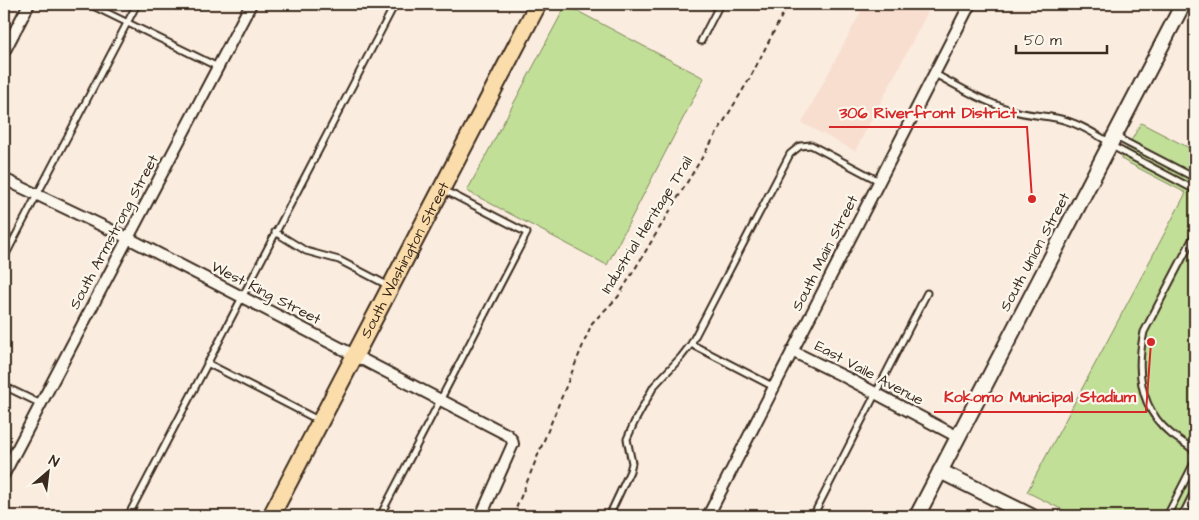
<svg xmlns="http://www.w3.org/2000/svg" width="1199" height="520" font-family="'Architects Daughter',sans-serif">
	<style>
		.built { fill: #f8decf }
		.green { fill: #c1df97; stroke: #7e845a }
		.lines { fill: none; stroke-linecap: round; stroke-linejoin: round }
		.lane-casing { stroke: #3b2a1e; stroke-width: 9 }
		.street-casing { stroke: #3b2a1e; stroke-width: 14 }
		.secondary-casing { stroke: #3b2a1e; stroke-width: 18 }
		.primary-casing { stroke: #3b2a1e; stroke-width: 20 }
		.path { stroke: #3b2a1e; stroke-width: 2; stroke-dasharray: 5 4; stroke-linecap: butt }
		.lane { stroke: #fbf7ec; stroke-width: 5 }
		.street { stroke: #fbf7ec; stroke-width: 10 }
		.secondary { stroke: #fbf7ec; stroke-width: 14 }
		.primary { stroke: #fbddab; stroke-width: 16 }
		.labels { text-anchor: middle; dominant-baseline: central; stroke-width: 4.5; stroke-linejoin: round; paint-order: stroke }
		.street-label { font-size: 15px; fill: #3b2a1e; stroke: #fbf7ec }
		.leader { fill: none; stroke: #d62828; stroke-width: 2 }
		.callout-dot { fill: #d62828; stroke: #fbf7ec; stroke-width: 2 }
		.callout-label { font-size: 16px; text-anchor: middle; font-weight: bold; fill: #d62828; stroke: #fbf7ec; stroke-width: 4.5; stroke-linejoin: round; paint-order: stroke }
	</style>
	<rect width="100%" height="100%" fill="#faecdf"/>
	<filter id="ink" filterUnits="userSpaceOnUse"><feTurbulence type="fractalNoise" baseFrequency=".02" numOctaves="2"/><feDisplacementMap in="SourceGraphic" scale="10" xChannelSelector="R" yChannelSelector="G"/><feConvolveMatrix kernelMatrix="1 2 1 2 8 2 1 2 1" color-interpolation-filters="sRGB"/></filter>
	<g filter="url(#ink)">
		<!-- built -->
		<path class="built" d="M 865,4 L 932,4 L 855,151 L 802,123 Z"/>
		<!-- green -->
		<path class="green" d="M 566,5 L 704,78 L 607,265 L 467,191 Z
			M 1141,123 L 1195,151 L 1195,511 L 1192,516 L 1075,516 L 1027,492 L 1186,193 L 1121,159 Z"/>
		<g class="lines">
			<defs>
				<path id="lane" d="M 89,4 L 218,67
					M 701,41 L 720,4
					M 935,74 C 959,87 984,102 1011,110 C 1025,115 1041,115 1056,118 C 1076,122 1092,132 1109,142
					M 1116,137 L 1195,178
					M 1110,145 L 1195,190
					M 275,232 L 306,251 L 339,260 L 389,286
					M 1195,234 L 1144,332 C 1136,369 1139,407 1170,433 C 1178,440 1188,444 1195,452
					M 4,258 L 137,4
					M 691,344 L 774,387
					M 207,363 L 318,420
					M 4,386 L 41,404
					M 128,516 L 395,4
					M 380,516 L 527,233 L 444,190
					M 609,516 L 630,471 L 632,463 L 627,439 L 634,423 L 654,386 L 681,357 L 691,344 L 790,154 L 800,146 L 811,145 L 879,181
					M 813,516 L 927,293
					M 1167,516 L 1195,461
					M 1182,516 L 1195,490"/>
				<path id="street" d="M 4,52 L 29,4
					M 4,179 L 128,238 L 508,435 L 512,440 L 513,444 L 481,516
					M 792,351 L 847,378 L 958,437
					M 4,474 L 251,4
					M 708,516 L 970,4"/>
				<path id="secondary" d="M 940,471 L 1031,516
					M 917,516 L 1183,4"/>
				<g id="primary">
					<path id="s1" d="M 271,516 L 538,4"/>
				</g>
			</defs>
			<!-- lane casing -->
			<use href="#lane" class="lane-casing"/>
			<!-- street casing -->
			<use href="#street" class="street-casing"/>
			<!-- secondary casing -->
			<use href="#secondary" class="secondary-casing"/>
			<!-- primary casing -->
			<use href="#primary" class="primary-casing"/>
			<!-- path -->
			<path class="path" d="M 513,516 L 592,323 L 618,297 L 750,78 L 788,4"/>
			<!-- lane -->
			<use href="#lane" class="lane"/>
			<!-- street -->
			<use href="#street" class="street"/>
			<!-- secondary -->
			<use href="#secondary" class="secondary"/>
			<!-- primary -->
			<use href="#primary" class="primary"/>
		</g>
	</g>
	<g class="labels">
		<!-- street labels -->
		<g class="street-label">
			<text transform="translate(647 225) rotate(-58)">Industrial Heritage Trail</text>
			<text transform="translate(114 232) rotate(-62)">South Armstrong Street</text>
			<text transform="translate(1035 252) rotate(-62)">South Union Street</text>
			<text transform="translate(825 253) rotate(-63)">South Main Street</text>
			<text stroke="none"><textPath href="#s1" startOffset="289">South Washington Street</textPath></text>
			<text transform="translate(266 293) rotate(27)">West King Street</text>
			<text transform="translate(869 373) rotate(28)">East Vaile Avenue</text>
		</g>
	</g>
	<!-- callouts -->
	<path class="leader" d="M1032 199L1027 127H829M1151 342L1146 412H934"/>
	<g class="callout-dot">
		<circle cx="1032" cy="199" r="5"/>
		<circle cx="1151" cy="342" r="5"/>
	</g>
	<g class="callout-label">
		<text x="928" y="118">306 Riverfront District</text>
		<text x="1040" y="402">Kokomo Municipal Stadium</text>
	</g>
	<!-- margin -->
	<rect width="1199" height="520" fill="none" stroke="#fbf7ec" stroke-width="20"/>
	<rect x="10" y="10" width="1179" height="500" fill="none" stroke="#3b2a1e" stroke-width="2" filter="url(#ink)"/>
	<!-- north arrow -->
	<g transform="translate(48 472) rotate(28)" stroke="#fbf7ec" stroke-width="4" paint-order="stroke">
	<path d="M0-4L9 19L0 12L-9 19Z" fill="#3b2a1e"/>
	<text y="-8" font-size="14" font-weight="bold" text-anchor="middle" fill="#3b2a1e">N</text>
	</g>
	<!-- scale -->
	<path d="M1016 45v8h91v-8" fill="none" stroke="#3b2a1e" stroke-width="2.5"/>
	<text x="1024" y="45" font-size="15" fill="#3b2a1e" stroke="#fbf7ec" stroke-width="4" paint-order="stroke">50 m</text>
</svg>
